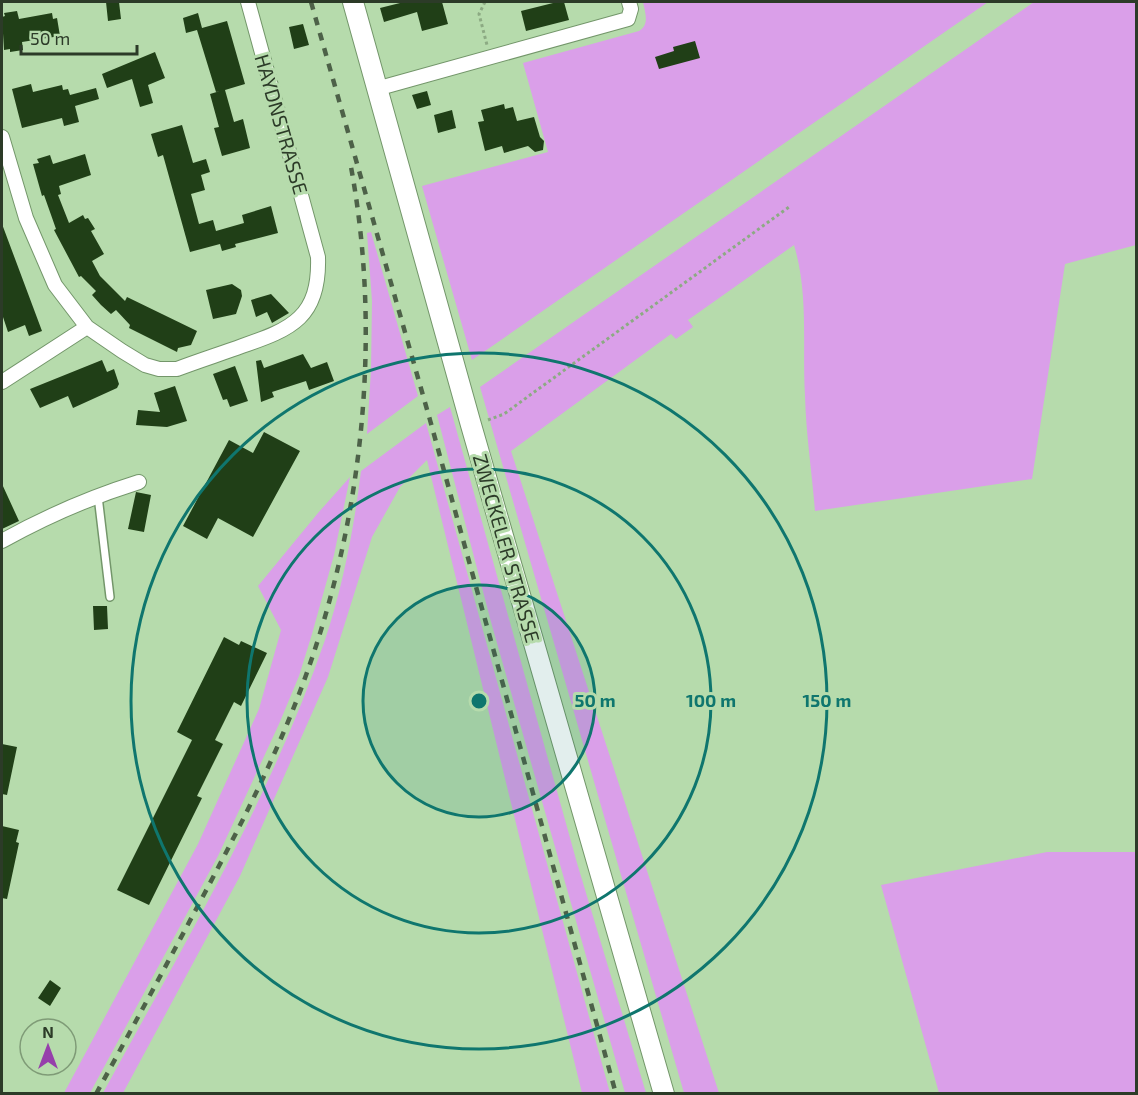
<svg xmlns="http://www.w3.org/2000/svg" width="1138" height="1095" font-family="'Exo 2',sans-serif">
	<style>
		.green { fill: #da9fe9 }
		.building { fill: #203f17 }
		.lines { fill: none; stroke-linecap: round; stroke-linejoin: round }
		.lane-casing { stroke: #73966a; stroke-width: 10 }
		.street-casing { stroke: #73966a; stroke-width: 16 }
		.secondary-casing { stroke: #73966a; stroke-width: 22 }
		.path { stroke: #8caa83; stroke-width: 3; stroke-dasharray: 3 3; stroke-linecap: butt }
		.lane { stroke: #fff; stroke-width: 7 }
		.street { stroke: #fff; stroke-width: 14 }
		.secondary { stroke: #fff; stroke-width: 20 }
		.rail { stroke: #4d6148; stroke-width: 4.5; stroke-dasharray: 8 8; stroke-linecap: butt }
		.ring { fill: none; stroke: #0f766e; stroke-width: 3 }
		.labels { text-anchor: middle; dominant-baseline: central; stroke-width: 6; stroke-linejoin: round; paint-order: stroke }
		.street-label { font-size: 20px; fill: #2c3b28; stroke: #b6dbac }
		.centre { fill: #0f766e; stroke: #b6dbac; stroke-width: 3 }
		.ring-label { font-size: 18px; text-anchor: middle; font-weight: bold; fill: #0f766e; stroke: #b6dbac; stroke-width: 6; stroke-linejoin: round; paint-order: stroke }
	</style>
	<rect width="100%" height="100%" fill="#b6dbac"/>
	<!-- green -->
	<path class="green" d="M 643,2 L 988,2 L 472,360 L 422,186 L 548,152 L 523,63 L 639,31 C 650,25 645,12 643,2 Z
		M 1034,2 L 1136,2 L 1136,245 L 1065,264 L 1032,479 L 815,511 C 812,473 806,434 805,396 C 802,345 809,295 794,245 L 688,320 L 693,327 L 676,339 L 671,334 L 511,451 L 719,1093 L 684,1093 L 480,387 Z
		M 371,232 L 418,396 L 367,434 L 371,370 L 372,301 L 367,233 Z
		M 450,407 L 577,863 L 646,1093 L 625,1093 L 491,622 L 437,415 Z
		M 426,423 L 610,1093 L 582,1093 L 427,460 L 400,487 L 372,537 L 328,677 L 240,876 L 123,1093 L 103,1093 C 183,946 270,800 325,640 C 343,586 354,528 361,471 Z
		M 350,477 L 334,555 L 312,634 L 299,676 L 279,724 L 218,856 L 90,1093 L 64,1093 L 198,844 L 259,709 L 281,630 L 258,586 L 318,513 Z
		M 1047,852 L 1136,852 L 1136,1093 L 939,1093 L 881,885 Z"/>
	<!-- building -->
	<path class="building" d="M 106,2 L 119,2 L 121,19 L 108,21 Z
		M 404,2 L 442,2 L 448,24 L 422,31 L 417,12 L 384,22 L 380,8 Z
		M 557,2 L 564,2 L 569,20 L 526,31 L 521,11 Z
		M 17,11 L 19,19 L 52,13 L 53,19 L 57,18 L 60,36 L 22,42 L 23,50 L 10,52 L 10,49 L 4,50 L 2,17 L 5,16 L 4,13 Z
		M 198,13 L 202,28 L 227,21 L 245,84 L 225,90 L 234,122 L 243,119 L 250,148 L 222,156 L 214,128 L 219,127 L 210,94 L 220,91 L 216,92 L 197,30 L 186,33 L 183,18 Z
		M 303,24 L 309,45 L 294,49 L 289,27 Z
		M 695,41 L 700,58 L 659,69 L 655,57 L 674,51 L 673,47 Z
		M 155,52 L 165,78 L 148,85 L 153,103 L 140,107 L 132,79 L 107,88 L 102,74 Z
		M 31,84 L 33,92 L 62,85 L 63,90 L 68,89 L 70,95 L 96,88 L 99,99 L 75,106 L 79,122 L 64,126 L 62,118 L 22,128 L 12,89 Z
		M 427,91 L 431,105 L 417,109 L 412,95 Z
		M 504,104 L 505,109 L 513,107 L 517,121 L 534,117 L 540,137 L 544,141 L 543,150 L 535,152 L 528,146 L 504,153 L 502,146 L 485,151 L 478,122 L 484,121 L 481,110 Z
		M 452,110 L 456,128 L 438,133 L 434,115 Z
		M 182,125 L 193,163 L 206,159 L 210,172 L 201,175 L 205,190 L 191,194 L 199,224 L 213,220 L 216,231 L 244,223 L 242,215 L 271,206 L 278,233 L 235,244 L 236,247 L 222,251 L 220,244 L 190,252 L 163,155 L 158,157 L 151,134 Z
		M 85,154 L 91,175 L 59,186 L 61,194 L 58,195 L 69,223 L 83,215 L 85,219 L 88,218 L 95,229 L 91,231 L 104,254 L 92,261 L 100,276 L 125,301 L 127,297 L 197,331 L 191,345 L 178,348 L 177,352 L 129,328 L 130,325 L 116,310 L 111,314 L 101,305 L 92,295 L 96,291 L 81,276 L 79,277 L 54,230 L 56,229 L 44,195 L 42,196 L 33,164 L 39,163 L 37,159 L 50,155 L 53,164 Z
		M 2,224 L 42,331 L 29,336 L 25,325 L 8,332 L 2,314 Z
		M 232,284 L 241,290 L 242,296 L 236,314 L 213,319 L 206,290 Z
		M 271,294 L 289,313 L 272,323 L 267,312 L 256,317 L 251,300 Z
		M 303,354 L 311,368 L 327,362 L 334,381 L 309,390 L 306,381 L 272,392 L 274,397 L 261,402 L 256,361 L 261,360 L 264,368 Z
		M 102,360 L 107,372 L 114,369 L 119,384 L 117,388 L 73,408 L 68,396 L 40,408 L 30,389 Z
		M 235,366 L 248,401 L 230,407 L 227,399 L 223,400 L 213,374 Z
		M 175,386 L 187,421 L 167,427 L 136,425 L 138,410 L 160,412 L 154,393 Z
		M 264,432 L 300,451 L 253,537 L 218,518 L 207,539 L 183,526 L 229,440 L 253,453 Z
		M 2,484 L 19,521 L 2,529 Z
		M 136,492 L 151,495 L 144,532 L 128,529 Z
		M 93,606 L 107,606 L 108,629 L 94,630 Z
		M 224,637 L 239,645 L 241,641 L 267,653 L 241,706 L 234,702 L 215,740 L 223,744 L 197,796 L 202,798 L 149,905 L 117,890 L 192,740 L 177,732 Z
		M 2,744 L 17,747 L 7,795 L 2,794 Z
		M 2,826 L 19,830 L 16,842 L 19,843 L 7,899 L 2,898 Z
		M 50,980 L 61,988 L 50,1006 L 38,998 Z"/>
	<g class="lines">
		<defs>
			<path id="lane" d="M 98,496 L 110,597"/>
			<path id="street" d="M 376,89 L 628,19 L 631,9 L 629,2
				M 2,137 L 26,218 L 55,285 L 87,327 L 122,351 L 145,365 L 159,369 L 177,369 C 198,361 220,354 242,346 C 292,329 320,317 318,257 L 248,2
				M 2,382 L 87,327
				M 2,541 C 45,517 91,497 139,482"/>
			<path id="secondary" d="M 353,2 L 471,425 L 664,1094"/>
		</defs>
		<!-- lane casing -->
		<use href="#lane" class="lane-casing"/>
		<!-- street casing -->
		<use href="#street" class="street-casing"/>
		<!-- secondary casing -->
		<use href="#secondary" class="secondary-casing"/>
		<!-- path -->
		<path class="path" d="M 485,2 L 479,14 L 487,45
			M 488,420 L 504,414 L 789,207"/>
		<!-- lane -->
		<use href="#lane" class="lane"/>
		<!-- street -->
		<use href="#street" class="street"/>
		<!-- secondary -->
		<use href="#secondary" class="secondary"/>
		<!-- rail -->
		<path class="rail" d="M 311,2 L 430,420 L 616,1094
			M 96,1094 C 129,1034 161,975 193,915 C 234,838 275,761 305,678 C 363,518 382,335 351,167"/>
	</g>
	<!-- distance rings -->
	<circle cx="479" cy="701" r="116" fill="#0f766e" fill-opacity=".12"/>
	<g class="ring">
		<circle cx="479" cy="701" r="116"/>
		<circle cx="479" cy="701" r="232"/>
		<circle cx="479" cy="701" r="348"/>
	</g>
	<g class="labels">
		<!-- street labels -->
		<g class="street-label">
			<text transform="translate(282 124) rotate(74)">HAYDNSTRASSE</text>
			<text transform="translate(507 548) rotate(74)">ZWECKELER STRASSE</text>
		</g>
	</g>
	<circle cx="479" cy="701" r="9" class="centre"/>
	<g class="ring-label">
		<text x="595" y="707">50 m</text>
		<text x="711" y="707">100 m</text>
		<text x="827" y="707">150 m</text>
	</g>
	<!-- border -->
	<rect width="1138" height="1095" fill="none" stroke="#2c3b28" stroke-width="6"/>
	<!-- north arrow -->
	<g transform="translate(48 1047)"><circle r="28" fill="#b6dbac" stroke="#7f9b77" stroke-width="1.5"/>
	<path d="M0-4.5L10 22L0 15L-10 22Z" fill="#963fab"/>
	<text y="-9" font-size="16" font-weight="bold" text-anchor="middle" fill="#2c3b28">N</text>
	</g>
	<!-- scale -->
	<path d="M21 45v9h116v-9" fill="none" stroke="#2c3b28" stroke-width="3"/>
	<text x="30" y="45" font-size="18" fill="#2c3b28" stroke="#b6dbac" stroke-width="4.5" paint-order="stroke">50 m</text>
</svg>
